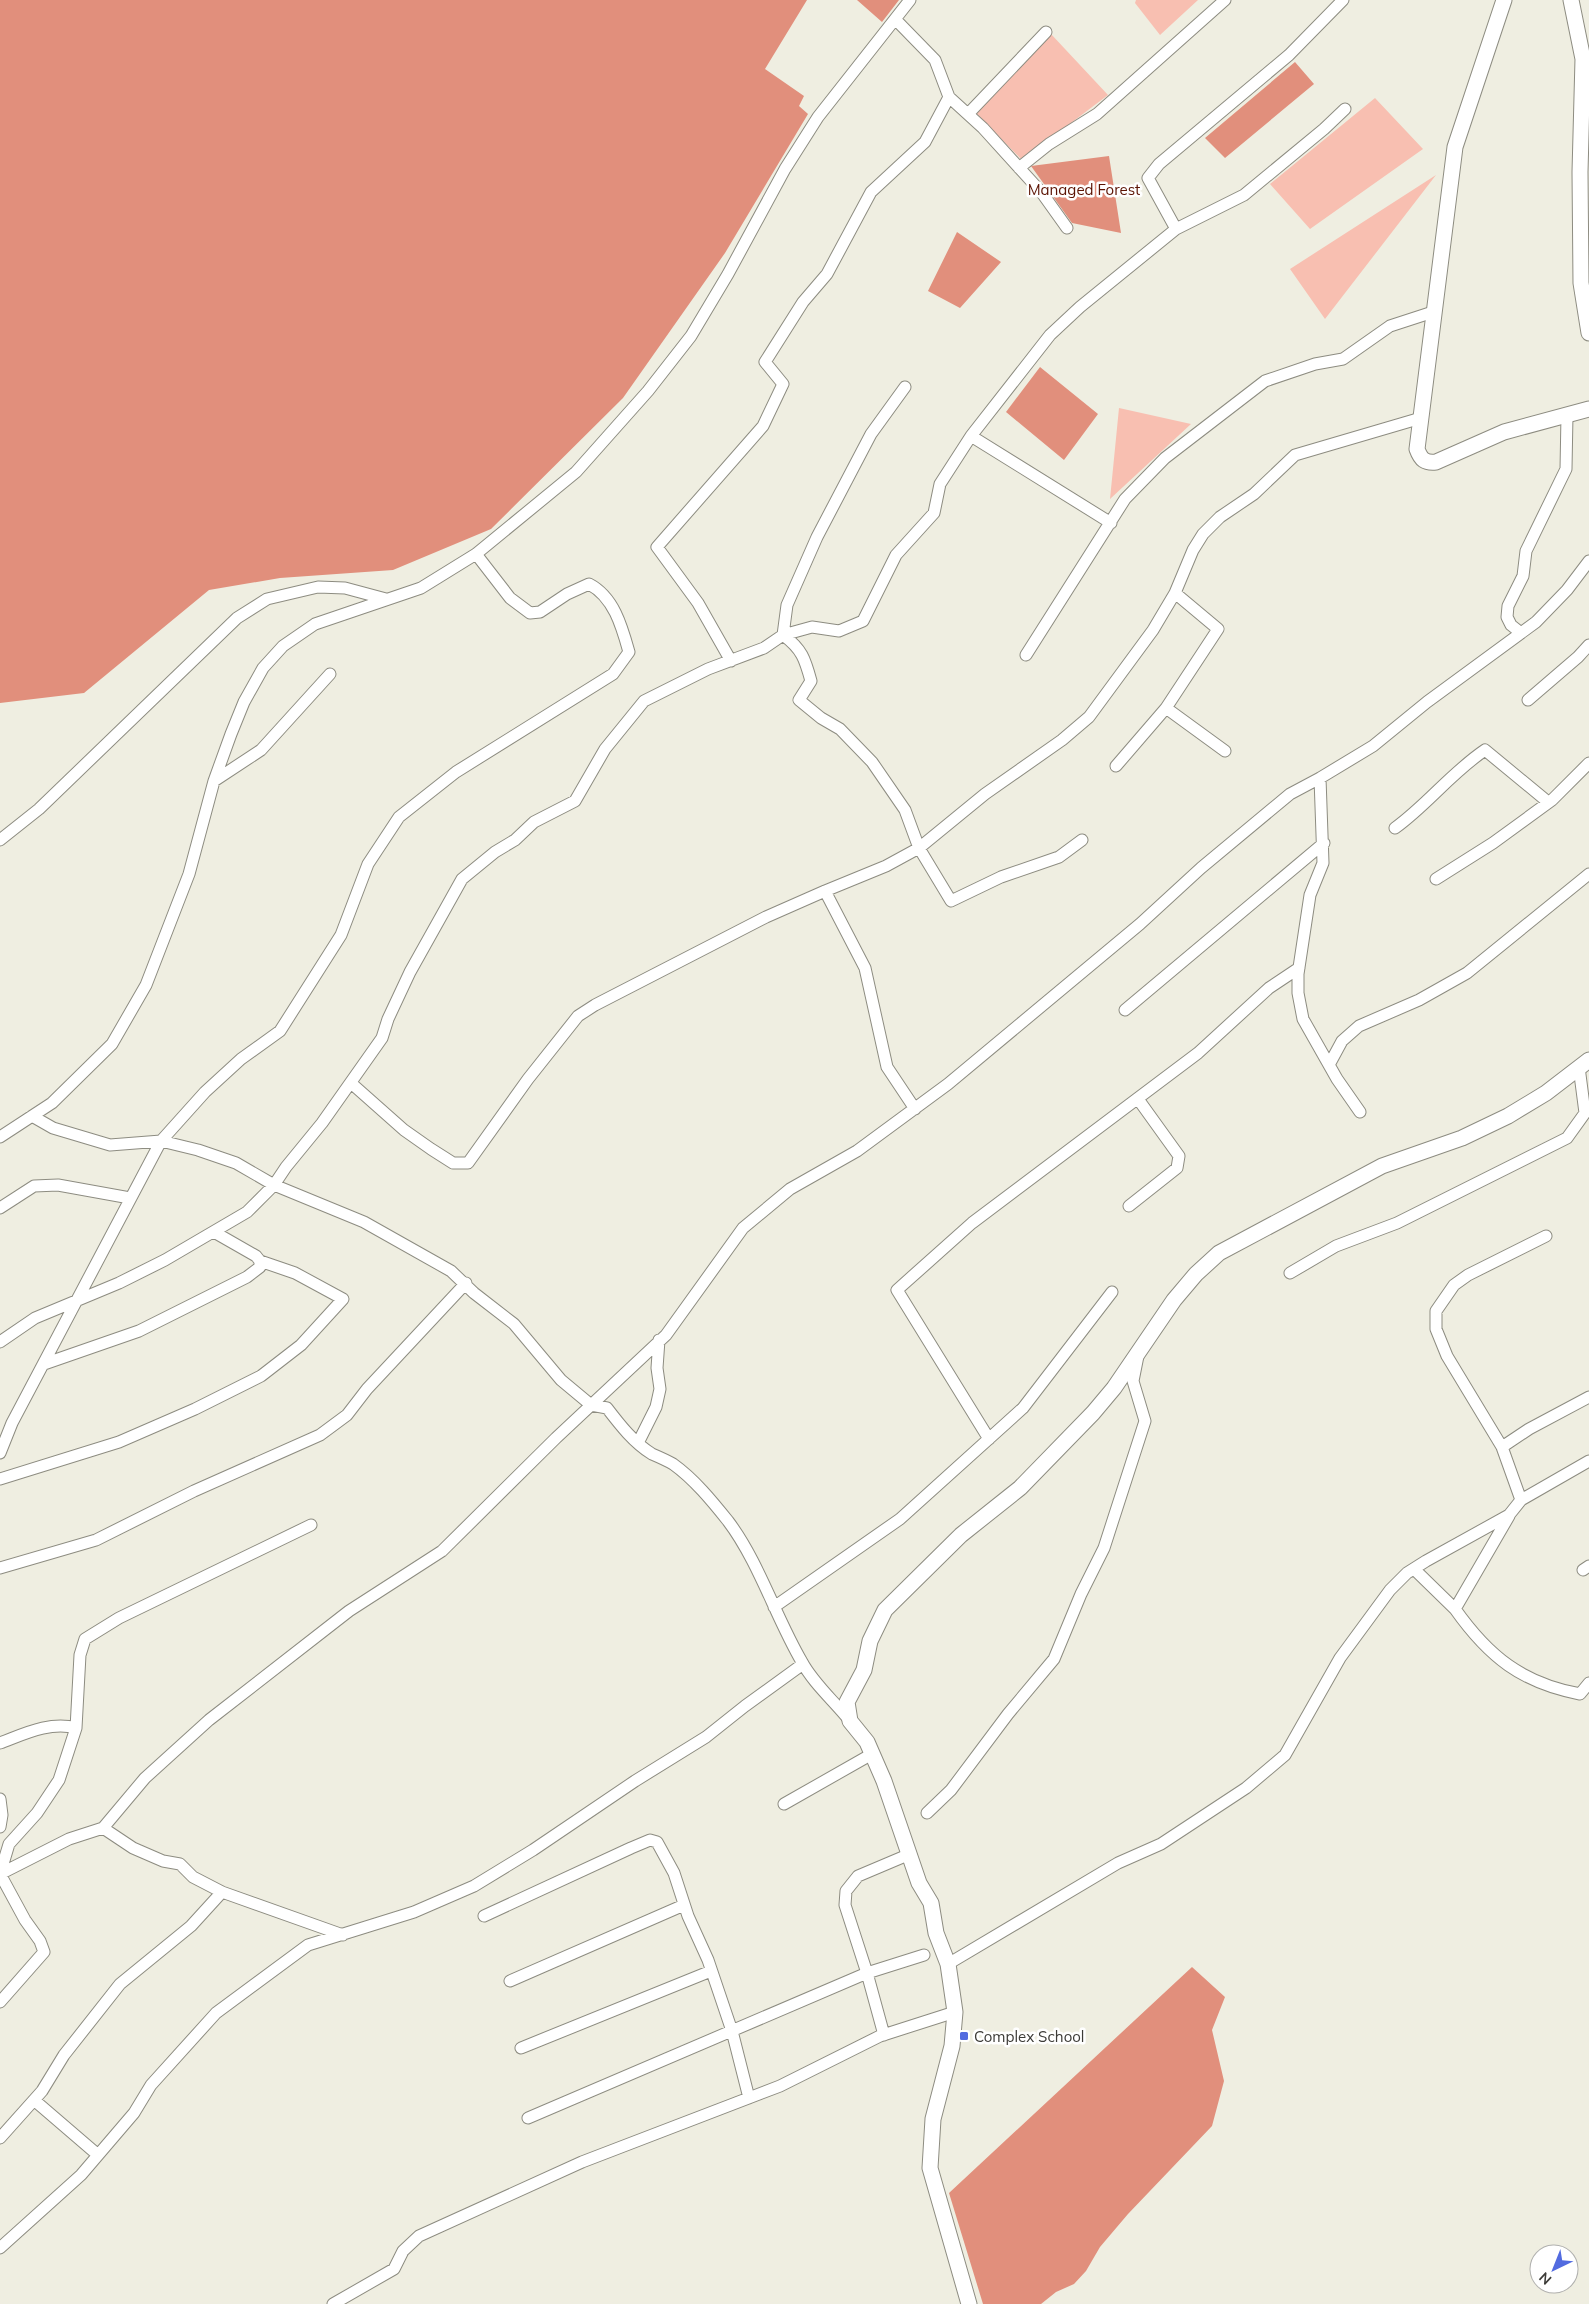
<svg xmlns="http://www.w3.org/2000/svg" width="1589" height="2304" font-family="Mulish,sans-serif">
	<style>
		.green { fill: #f8bfb1 }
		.forest { fill: #e18f7c }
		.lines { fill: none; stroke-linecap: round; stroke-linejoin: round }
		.street-casing { stroke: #8d8c81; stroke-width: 13 }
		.secondary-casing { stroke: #8d8c81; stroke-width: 17 }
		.street { stroke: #fff; stroke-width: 11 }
		.secondary { stroke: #fff; stroke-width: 15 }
		.poi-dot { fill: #526be0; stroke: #fff; stroke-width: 2 }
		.labels { text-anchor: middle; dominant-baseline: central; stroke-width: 5; stroke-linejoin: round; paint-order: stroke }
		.park-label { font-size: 15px; fill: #5c1404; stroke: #fff }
		.poi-label { font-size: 15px; fill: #3c3b37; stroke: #fff; text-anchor: start }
	</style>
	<rect width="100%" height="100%" fill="#efeee1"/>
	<!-- green -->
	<path class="green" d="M 1136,0 L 1198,0 L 1160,35 L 1135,3 Z
		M 1051,34 L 1108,95 L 1022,160 L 975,112 Z
		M 1375,98 L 1423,149 L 1310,229 L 1270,184 Z
		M 1436,175 L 1325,319 L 1290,269 Z
		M 1119,408 L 1191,424 L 1110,499 Z"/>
	<!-- forest -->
	<path class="forest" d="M 0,0 L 807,0 L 765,69 L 804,96 L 799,106 L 808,114 L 725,253 L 623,398 L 491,529 L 393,570 L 280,578 L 209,590 L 84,693 L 0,703 Z
		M 857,0 L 899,0 L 882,22 Z
		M 1295,62 L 1314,84 L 1225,158 L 1205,138 Z
		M 1109,156 L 1121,233 L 1072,223 L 1031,166 Z
		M 957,232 L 1001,262 L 960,308 L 928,291 Z
		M 1040,367 L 1098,414 L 1064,460 L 1006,412 Z
		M 1192,1967 L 1225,1997 L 1212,2030 L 1224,2081 L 1212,2126 L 1128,2214 L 1100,2247 L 1086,2271 L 1074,2284 L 1056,2292 L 1041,2304 L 983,2304 L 949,2193 Z"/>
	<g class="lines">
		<defs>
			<path id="street" d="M 896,20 L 935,60 L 949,97 L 983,128 L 1042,193 L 1067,228
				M 968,114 L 1046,32
				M 1019,168 L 1049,144 L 1097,114 L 1225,0
				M 1176,229 L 1148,178 L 1159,164 L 1289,55 L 1343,0
				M 971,436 L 1111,523
				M 1175,593 L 1218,629 L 1166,708 L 1225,751
				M 1521,633 L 1511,625 L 1507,617 L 1508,606 L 1523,576 L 1526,551 L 1566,469 L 1567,415
				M 783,635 L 812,627 L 839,631 L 863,621 L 896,555 L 934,513 L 940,484 L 971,436 L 1050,335 L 1080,307 L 1176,229 L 1244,195 L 1324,129 L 1345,109
				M 783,635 C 802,649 805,659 811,681 L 799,700 L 821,718 L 840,729 L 872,762 L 905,810 L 919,848 L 951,901 L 1001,877 L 1059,857 L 1082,840
				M 1026,655 L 1125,499 L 1165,458 L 1265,381 L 1315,364 L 1343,359 L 1390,326 L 1433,312
				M 731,661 L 698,603 L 657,547 L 763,426 L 783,384 L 765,362 L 803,302 L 827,274 L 871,192 L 925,142 L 949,97
				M 1528,700 L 1578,657 L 1589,645
				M 1116,766 L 1166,708
				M 1320,778 L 1323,863 L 1310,895 L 1298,974 L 1298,993 L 1303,1019 L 1337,1079 L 1360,1112
				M 214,781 L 261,750 L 330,674
				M 1395,828 C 1427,805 1451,773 1485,750 L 1548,802
				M 0,840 L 39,809 L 237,618 L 267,599 L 318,587 L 345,588 L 386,599
				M 1436,879 L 1493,843 L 1552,800 L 1589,763
				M 1125,1010 L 1324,843
				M 1329,1065 L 1342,1041 L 1359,1026 L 1419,1000 L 1467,973 L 1589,874
				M 351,1083 L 404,1130 L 431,1149 L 453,1163 L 468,1163 L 528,1079 L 578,1016 L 595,1005 L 766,917 L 825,891
				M 915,1109 L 887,1067 L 865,968 L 825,891 L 886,866 L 919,848 L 985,794 L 1062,740 L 1089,717 L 1153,630 L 1175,593 L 1193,550 L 1203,534 L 1220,517 L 1254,494 L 1295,455 L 1421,418
				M 32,1116 L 53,1128 L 110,1145 L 161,1141 L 205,1092 L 241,1059 L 280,1031 L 341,935 L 368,864 L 399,817 L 456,772 L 613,674 L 629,652 C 622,627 614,597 589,584 L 567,594 L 540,612 L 530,613 L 510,598 L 476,554
				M 0,1137 L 52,1103 L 112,1044 L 146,985 L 189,874 L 214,781 L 231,734 L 244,702 L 263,668 L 283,646 L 315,624 L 421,588 L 476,554 L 576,472 L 648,391 L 691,336 L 728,274 L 785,169 L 818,117 L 910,0
				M 1129,1206 L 1177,1168 L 1179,1156 L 1138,1099
				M 0,1208 L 34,1186 L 58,1185 L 130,1198
				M 1290,1273 L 1336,1246 L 1397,1223 L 1567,1138 L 1585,1113 L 1579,1067
				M 0,1342 L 35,1318 L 119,1283 L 165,1260 L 247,1212 L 274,1185 L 286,1167 L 322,1123 L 382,1038 L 388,1019 L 410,972 L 462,879 L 495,852 L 515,840 L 534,822 L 575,801 L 605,749 L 644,701 L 708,669 L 764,648 L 783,635 L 787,605 L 817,537 L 871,434 L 905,387
				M 44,1364 L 139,1331 L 247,1277 L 260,1267 L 260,1261 L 256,1256 L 214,1232
				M 989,1439 L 897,1290 L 972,1223 L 1198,1053 L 1269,988 L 1299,968
				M 638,1443 L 656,1407 L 660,1389 L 657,1368 L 659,1340
				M 1502,1447 L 1529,1429 L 1589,1397
				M 0,1453 L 12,1423 L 161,1141 L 198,1150 L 236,1163 L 274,1185 L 364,1222 L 451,1271 L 474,1293 L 514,1324 L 561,1380 L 591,1405 L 607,1408 C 620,1425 634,1443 652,1454 C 659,1457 666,1460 673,1464 C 694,1479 712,1501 728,1521 C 759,1562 776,1618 802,1662 C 813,1683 835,1702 850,1721
				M 0,1479 L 119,1442 L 195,1409 L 261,1376 L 301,1345 L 343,1299 L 295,1273 L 260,1261
				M 1521,1500 L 1502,1447 L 1447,1356 L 1436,1329 L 1436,1311 L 1454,1285 L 1468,1275 L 1546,1236
				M 1509,1516 L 1455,1609 C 1489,1657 1522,1683 1580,1694 L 1589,1683
				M 0,1568 L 96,1540 L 194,1491 L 320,1435 L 347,1415 L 367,1389 L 466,1283
				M 1414,1569 L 1455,1609
				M 1583,1570 L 1589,1566
				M 774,1607 L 900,1519 L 1023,1408 L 1112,1292
				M 0,1743 C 24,1734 50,1721 76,1728
				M 0,1799 L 2,1815 L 0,1827
				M 784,1804 L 872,1754
				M 927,1813 L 951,1790 L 1008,1714 L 1054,1659 L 1081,1594 L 1104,1548 L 1145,1421 L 1133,1381 L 1138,1356
				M 103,1828 L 133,1848 L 163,1861 L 180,1864 L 193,1877 L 222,1892 L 343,1935
				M 910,1854 L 858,1876 L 846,1891 L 845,1905 L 867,1973 L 924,1955
				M 0,1874 L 69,1839 L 103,1828 L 145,1778 L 209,1720 L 349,1611 L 442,1551 L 556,1438 L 666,1335 L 743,1228 L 790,1189 L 857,1151 L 948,1084 L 1140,924 L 1201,868 L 1290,794 L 1320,778 L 1373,746 L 1427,702 L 1536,622 L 1567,590 L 1589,561
				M 484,1916 L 631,1848 L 650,1840 L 657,1842 L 674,1873 L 688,1916 L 708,1960 L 732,2031 L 749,2098
				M 948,1964 L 1118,1863 L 1161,1844 L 1246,1788 L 1285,1755 L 1340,1658 L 1390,1590 L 1407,1573 L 1426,1561 L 1509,1515 L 1521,1500 L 1589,1461
				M 510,1981 L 684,1905
				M 0,2002 L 44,1952 L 40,1941 L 25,1920 L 0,1874 L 9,1844 L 37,1813 L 59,1780 L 76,1728 L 80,1655 L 85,1639 L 119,1618 L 311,1525
				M 521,2048 L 711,1971
				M 34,2100 L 98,2155
				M 528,2118 L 867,1973 L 884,2035
				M 0,2138 L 42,2091 L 64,2055 L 120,1984 L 191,1926 L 222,1892
				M 0,2248 L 81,2175 L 134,2113 L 151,2085 L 216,2013 L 308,1945 L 414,1912 L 474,1886 L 533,1850 L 635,1781 L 706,1737 L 745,1706 L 803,1664
				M 333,2304 L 394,2269 L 403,2251 L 419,2236 L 582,2162 L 780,2086 L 880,2036 L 955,2012"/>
			<path id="secondary" d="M 1504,0 L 1455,147 L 1417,449 C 1421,460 1425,463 1436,462 L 1504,432 L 1589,409
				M 1571,0 L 1583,59 L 1580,172 L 1581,283 L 1589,333
				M 969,2304 L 930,2168 L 933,2119 L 952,2046 L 955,2012 L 948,1964 L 936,1933 L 931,1903 L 919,1883 L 884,1781 L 867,1742 L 850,1721 L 847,1702 L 864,1670 L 870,1641 L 885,1610 L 961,1535 L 1020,1488 L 1093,1413 L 1114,1388 L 1174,1300 L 1196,1274 L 1219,1253 L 1382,1166 L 1462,1138 L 1508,1116 L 1546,1093 L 1589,1060"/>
		</defs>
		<!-- street casing -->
		<use href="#street" class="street-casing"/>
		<!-- secondary casing -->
		<use href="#secondary" class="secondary-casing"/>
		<!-- street -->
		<use href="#street" class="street"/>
		<!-- secondary -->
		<use href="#secondary" class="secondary"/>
	</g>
	<!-- markers -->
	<rect class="poi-dot" x="959" y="2031" width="10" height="10" rx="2.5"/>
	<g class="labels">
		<!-- park labels -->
		<g class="park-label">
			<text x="1084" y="189">Managed Forest</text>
		</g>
		<!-- poi labels -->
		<g class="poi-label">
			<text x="974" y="2036">Complex School</text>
		</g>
	</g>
	<!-- north arrow -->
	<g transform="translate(1554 2269) rotate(223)"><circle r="24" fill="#ffffff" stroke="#b1b1af"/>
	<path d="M0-4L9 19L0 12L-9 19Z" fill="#526be0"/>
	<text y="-8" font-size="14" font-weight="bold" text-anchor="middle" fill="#3c3b37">N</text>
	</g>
</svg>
